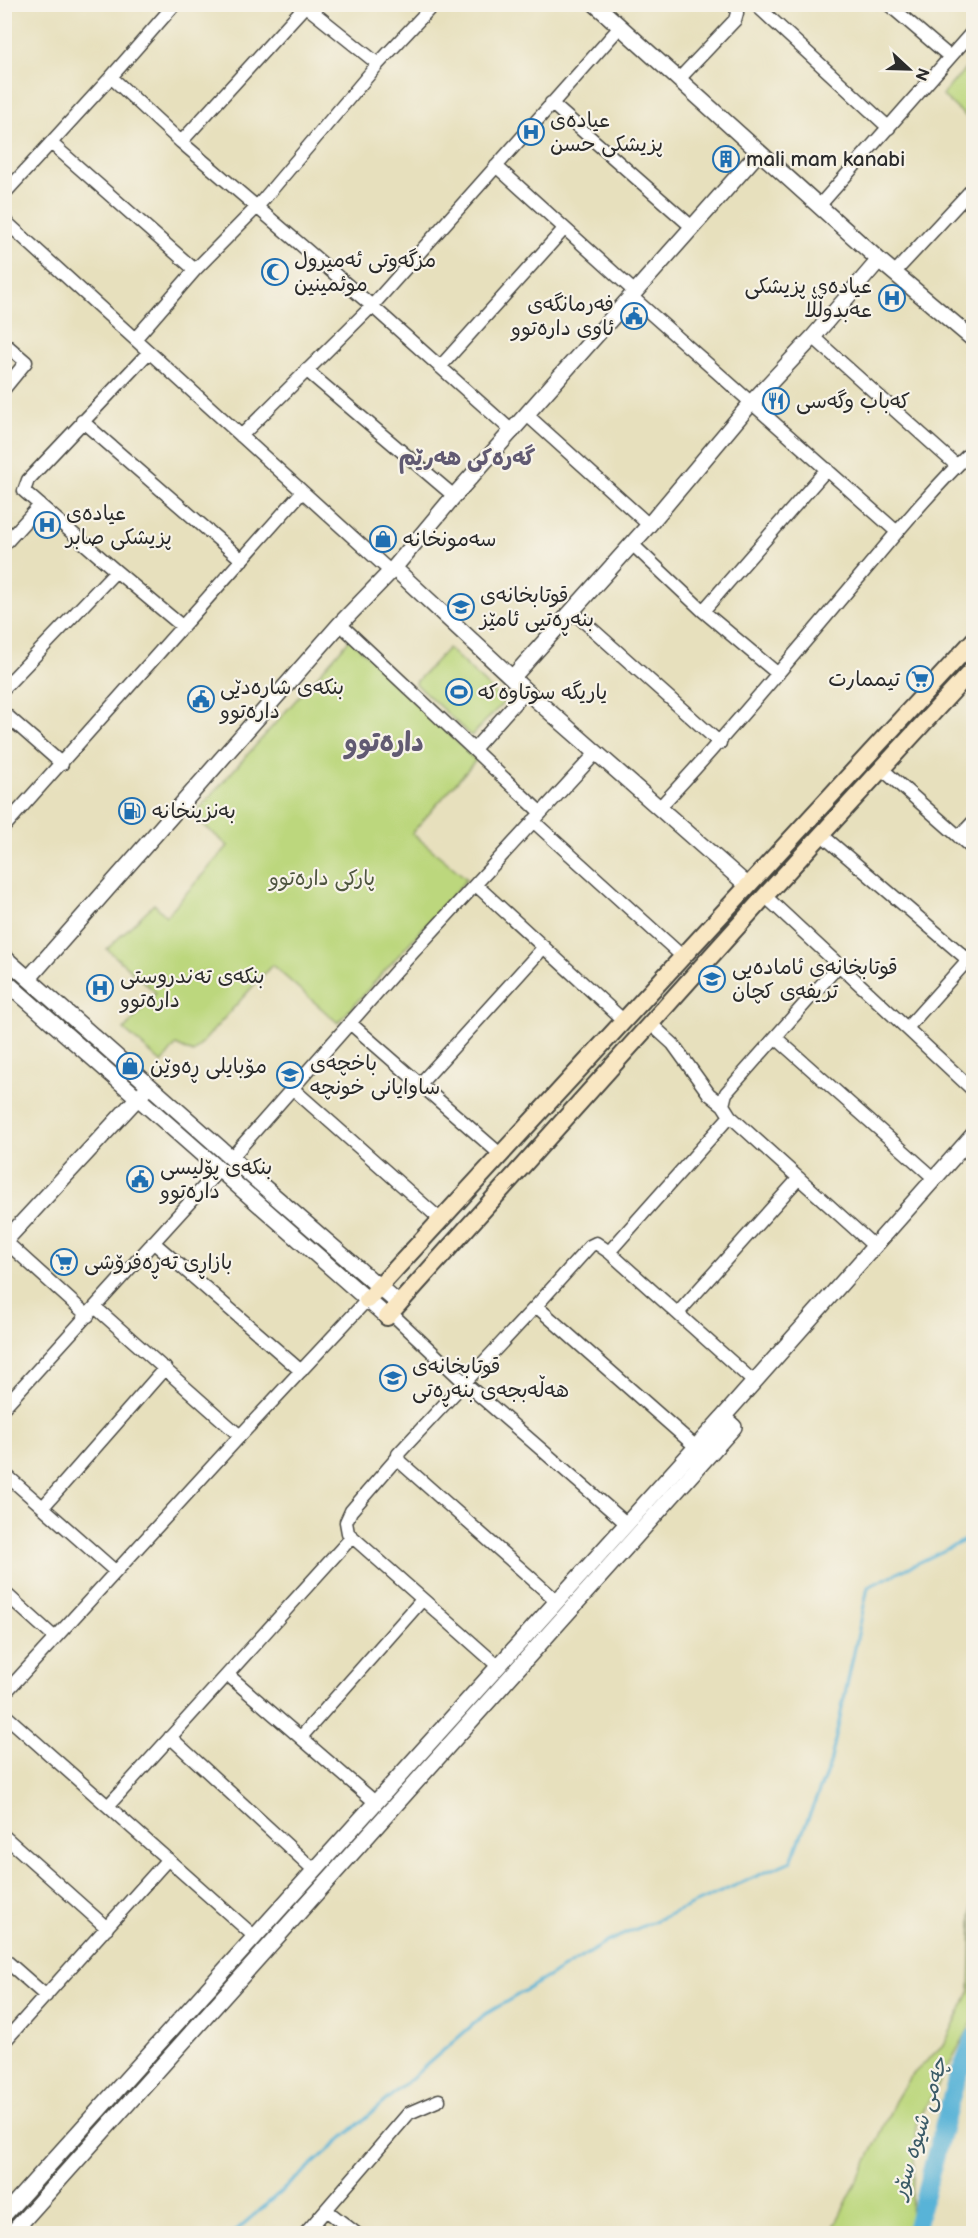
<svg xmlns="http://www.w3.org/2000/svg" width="978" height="2238" font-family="'Balsamiq Sans','Playpen Sans Arabic',sans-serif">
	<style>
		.green { fill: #bcd77d; stroke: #748154; stroke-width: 1.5 }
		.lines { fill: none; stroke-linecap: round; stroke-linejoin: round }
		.stream { stroke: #59b3d7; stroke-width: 3 }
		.river { stroke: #59b3d7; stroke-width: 18 }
		.minor-casing { stroke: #474641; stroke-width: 15 }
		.tertiary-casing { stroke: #474641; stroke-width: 18 }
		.secondary-casing { stroke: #474641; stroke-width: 20 }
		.minor { stroke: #fff; stroke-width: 12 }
		.tertiary { stroke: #fff; stroke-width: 15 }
		.secondary { stroke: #f9e7c3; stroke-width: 16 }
		.labels { text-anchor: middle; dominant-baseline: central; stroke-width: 4.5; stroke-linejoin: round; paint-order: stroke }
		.poi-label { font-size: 21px; fill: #2b2b2b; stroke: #f7f3e8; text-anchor: start }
		.park-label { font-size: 21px; fill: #4f5640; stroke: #f7f3e8 }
		.neighbourhood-label { font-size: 22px; font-weight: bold; fill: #615a72; stroke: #f7f3e8 }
		.water-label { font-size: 22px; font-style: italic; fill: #3b5b67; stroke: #f7f3e8 }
		.district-label { font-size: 27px; font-weight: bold; fill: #615a72; stroke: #f7f3e8 }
	</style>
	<rect width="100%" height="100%" fill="#f7f3e8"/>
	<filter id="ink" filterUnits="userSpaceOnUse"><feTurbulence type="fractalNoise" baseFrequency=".0167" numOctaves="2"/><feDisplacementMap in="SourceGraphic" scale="12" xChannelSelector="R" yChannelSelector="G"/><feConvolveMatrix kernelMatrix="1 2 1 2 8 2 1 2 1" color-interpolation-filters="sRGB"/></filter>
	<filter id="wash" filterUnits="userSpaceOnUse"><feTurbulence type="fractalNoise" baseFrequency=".008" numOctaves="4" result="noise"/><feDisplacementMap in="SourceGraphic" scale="24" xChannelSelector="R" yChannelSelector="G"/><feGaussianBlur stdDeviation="1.35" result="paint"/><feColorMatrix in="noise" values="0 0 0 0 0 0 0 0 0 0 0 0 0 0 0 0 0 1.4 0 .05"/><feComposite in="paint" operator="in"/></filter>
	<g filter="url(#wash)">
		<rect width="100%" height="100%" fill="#e7e0bd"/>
		<!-- green -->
		<path class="green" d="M 973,60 L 973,123 L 942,95 Z
			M 350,639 L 476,760 L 412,833 L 467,879 L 338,1023 L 272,965 L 193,1053 L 176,1045 L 162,1063 L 124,1030 L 156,993 L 107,949 L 154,904 L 166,916 L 228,846 L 193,816 Z
			M 448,648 L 504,702 L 471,736 L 415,683 Z
			M 973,1881 L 973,2021 L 916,2125 L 910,2233 L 831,2233 L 879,2137 L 895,2101 L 909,2078 L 945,2043 L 970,1990 Z"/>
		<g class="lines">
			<!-- stream -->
			<path class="stream" d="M 232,2234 L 484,2015 L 609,1941 L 791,1861 L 830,1764 L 868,1587 L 974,1536"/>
			<!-- river -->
			<path class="river" d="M 914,2234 L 954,2088 L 974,2037"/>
		</g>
	</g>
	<g filter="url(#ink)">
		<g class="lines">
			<defs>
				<path id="minor" d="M 303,4 L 378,64
					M 755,4 L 889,128
					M 888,4 L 950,57
					M 111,77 L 181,142 L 372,306 L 513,432
					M 679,79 L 735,20 L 737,13 L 735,4
					M 551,103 L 692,227
					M 181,142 L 305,6
					M 51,143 L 195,270
					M 496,166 L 635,292
					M 4,194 L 111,77 L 175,4
					M 819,206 L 974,30
					M 4,220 L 391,572
					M 895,272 L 974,187
					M 631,296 L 897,532
					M 813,337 L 956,465
					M 135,339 L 195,270 L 257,207 L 378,64 L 434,4
					M 4,343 L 26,362 L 4,389
					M 149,352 L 28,480 L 24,491 L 116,571 L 183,627
					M 440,367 L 564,229
					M 306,370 L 454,496
					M 527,415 L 649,525
					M 82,421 L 242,560
					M 241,436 L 372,306 L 620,27
					M 632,544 L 703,611 L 778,674
					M 4,545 L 40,505
					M 572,611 L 720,743
					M 703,611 L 827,469
					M 340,624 L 541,813
					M 4,688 L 116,571
					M 4,713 L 62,764
					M 474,749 L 526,691
					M 882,769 L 974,850
					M 659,808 C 727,735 791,658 856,581 C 894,536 931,490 974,449
					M 533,821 L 682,956
					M 4,827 L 302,492
					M 822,835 L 967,959
					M 959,837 L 974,821
					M 476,885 L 624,1021
					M 765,896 L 974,1091
					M 838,966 L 726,1093 L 723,1105 L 730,1116 L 874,1246
					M 350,1023 L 500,1154
					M 651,1024 L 673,1044 L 709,1094 L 723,1105
					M 907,1028 L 974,953
					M 776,1038 L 934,1178
					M 420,1084 L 544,947
					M 292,1088 L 441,1220
					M 231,1158 L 395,972 L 596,753
					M 5,1241 L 88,1316
					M 153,1242 L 301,1371
					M 609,1252 L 730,1116
					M 536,1306 L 696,1447
					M 95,1307 L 240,1436
					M 391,1313 L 465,1383 L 627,1524
					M 678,1313 L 799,1178
					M 4,1407 L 219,1170
					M 397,1458 L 351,1511 L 346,1522 L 348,1533 L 498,1666
					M 4,1473 L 115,1571
					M 43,1507 L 165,1368
					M 4,1592 L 55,1638
					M 557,1601 L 399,1461 L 398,1454 L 536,1306 L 590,1246 L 596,1243 L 609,1252 L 754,1382
					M 228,1675 L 375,1802
					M 4,1694 L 240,1436 L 367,1300
					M 4,1714 L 254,1936
					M 170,1737 L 314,1870
					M 301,1737 L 422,1600
					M 108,1806 L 351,1538
					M 4,1836 L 107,1928
					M 4,1959 L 46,1996
					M 4,2042 L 168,1859
					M 326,2210 L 357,2234
					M 305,2234 L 409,2113 L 439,2100"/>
				<path id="tertiary" d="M 595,4 L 879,260 L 974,340
					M 394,568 L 526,691 L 747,885
					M 512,678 L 649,525 L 752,402 L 813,337 L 879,260
					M 4,957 L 264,1187 L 399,1304
					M 29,978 L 340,624 L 394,568 L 454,496 L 759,152
					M 4,980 L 387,1317
					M 4,1242 L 145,1090
					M 4,2215 L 723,1417 L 974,1134
					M 11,2234 L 734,1427 L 723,1417"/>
				<path id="secondary" d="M 367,1300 L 974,640
					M 387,1317 L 765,896 L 974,668"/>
			</defs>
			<!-- minor casing -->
			<use href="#minor" class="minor-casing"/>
			<!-- tertiary casing -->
			<use href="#tertiary" class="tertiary-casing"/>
			<!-- secondary casing -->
			<use href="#secondary" class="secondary-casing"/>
			<!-- minor -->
			<use href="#minor" class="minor"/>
			<!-- tertiary -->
			<use href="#tertiary" class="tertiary"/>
			<!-- secondary -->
			<use href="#secondary" class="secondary"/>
		</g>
	</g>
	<!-- icons -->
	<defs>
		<symbol id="hospital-ring" viewBox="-11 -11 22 22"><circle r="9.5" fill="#f7f3e8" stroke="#1f6fb2" stroke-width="1.5"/><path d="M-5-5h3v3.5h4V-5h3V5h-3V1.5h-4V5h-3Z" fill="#1f6fb2"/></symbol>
		<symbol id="building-ring" viewBox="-11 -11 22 22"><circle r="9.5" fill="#f7f3e8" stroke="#1f6fb2" stroke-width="1.5"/><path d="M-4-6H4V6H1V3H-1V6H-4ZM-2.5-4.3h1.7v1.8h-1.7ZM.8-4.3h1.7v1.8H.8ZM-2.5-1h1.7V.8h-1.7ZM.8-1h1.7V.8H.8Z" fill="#1f6fb2"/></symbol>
		<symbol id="mosque-ring" viewBox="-11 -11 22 22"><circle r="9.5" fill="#f7f3e8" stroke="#1f6fb2" stroke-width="1.5"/><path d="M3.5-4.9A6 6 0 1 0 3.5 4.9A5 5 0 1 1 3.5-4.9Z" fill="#1f6fb2"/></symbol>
		<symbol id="civic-ring" viewBox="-11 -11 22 22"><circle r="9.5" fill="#f7f3e8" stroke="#1f6fb2" stroke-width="1.5"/><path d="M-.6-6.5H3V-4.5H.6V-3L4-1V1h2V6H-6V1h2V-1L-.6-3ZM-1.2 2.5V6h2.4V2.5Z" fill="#1f6fb2"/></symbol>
		<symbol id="restaurant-ring" viewBox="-11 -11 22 22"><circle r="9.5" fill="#f7f3e8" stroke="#1f6fb2" stroke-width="1.5"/><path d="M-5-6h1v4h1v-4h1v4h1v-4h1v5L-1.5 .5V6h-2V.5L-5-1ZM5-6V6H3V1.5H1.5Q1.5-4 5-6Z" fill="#1f6fb2"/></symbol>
		<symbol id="shop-ring" viewBox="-11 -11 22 22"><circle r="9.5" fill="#f7f3e8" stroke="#1f6fb2" stroke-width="1.5"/><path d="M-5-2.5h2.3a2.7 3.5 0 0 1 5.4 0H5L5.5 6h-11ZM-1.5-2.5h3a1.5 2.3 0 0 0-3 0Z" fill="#1f6fb2"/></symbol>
		<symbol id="school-ring" viewBox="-11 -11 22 22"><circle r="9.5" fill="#f7f3e8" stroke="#1f6fb2" stroke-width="1.5"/><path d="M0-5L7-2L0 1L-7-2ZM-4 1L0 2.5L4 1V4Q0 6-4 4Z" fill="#1f6fb2"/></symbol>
		<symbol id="supermarket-ring" viewBox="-11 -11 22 22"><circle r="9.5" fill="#f7f3e8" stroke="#1f6fb2" stroke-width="1.5"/><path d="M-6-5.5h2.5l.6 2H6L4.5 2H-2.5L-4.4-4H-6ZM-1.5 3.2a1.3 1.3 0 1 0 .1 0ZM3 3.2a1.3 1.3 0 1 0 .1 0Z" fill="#1f6fb2"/></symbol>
		<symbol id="stadium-ring" viewBox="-11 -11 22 22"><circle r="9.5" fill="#f7f3e8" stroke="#1f6fb2" stroke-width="1.5"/><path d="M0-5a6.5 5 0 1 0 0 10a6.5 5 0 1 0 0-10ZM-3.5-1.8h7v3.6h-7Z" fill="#1f6fb2"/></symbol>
		<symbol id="fuel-ring" viewBox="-11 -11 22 22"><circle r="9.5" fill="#f7f3e8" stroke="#1f6fb2" stroke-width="1.5"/><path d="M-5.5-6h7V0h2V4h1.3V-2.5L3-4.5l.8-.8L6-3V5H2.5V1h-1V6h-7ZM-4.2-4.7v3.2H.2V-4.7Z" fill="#1f6fb2"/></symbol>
	</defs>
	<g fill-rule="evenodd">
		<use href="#hospital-ring" x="516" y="117" width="30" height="30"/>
		<use href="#building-ring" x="711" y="144" width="30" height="30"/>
		<use href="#mosque-ring" x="260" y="257" width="30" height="30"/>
		<use href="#hospital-ring" x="877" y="283" width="30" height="30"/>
		<use href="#civic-ring" x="619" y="301" width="30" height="30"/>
		<use href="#restaurant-ring" x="761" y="386" width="30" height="30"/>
		<use href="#hospital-ring" x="32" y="510" width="30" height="30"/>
		<use href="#shop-ring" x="368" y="524" width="30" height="30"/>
		<use href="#school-ring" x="446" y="592" width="30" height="30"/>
		<use href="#supermarket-ring" x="905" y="664" width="30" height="30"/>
		<use href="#stadium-ring" x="444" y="677" width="30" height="30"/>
		<use href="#civic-ring" x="186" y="684" width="30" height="30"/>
		<use href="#fuel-ring" x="117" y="796" width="30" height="30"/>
		<use href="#school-ring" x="697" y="964" width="30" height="30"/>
		<use href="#hospital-ring" x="85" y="973" width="30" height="30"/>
		<use href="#shop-ring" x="115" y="1051" width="30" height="30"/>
		<use href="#school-ring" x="275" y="1060" width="30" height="30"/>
		<use href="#civic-ring" x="125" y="1164" width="30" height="30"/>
		<use href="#supermarket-ring" x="49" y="1247" width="30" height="30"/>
		<use href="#school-ring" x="378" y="1363" width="30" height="30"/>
	</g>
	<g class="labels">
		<!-- poi labels -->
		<g class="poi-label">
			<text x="550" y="120">عیادەی<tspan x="550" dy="24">پزیشکی حسن</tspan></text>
			<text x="746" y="159">mali mam kanabi</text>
			<text x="294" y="260">مزگەوتی ئەمیرول<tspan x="294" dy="24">موئمینین</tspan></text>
			<text x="872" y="286" text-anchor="end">عیادەی پزیشکی<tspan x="872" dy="24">عەبدوڵڵا</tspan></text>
			<text x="614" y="304" text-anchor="end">فەرمانگەی<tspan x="614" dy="24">ئاوی دارەتوو</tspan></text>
			<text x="796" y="401">کەباب وگەسی</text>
			<text x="66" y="513">عیادەی<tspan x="66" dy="24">پزیشکی صابر</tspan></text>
			<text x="403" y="539">سەمونخانە</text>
			<text x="480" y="595">قوتابخانەی<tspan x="480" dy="24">بنەڕەتیی ئامێز</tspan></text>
			<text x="900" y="679" text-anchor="end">تیممارت</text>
			<text x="220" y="687">بنکەی شارەدێی<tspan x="220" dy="24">دارەتوو</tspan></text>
			<text x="478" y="692">یاریگە سوتاوەکە</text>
			<text x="152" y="811">بەنزینخانە</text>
			<text x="732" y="967">قوتابخانەی ئامادەیی<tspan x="732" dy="24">تریفەی کچان</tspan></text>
			<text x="120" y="976">بنکەی تەندروستی<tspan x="120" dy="24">دارەتوو</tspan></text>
			<text x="310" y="1063">باخچەی<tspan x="310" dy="24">ساوایانی خونچە</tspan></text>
			<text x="150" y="1066">مۆبایلی ڕەوێن</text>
			<text x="160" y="1167">بنکەی پۆلیسی<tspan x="160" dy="24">دارەتوو</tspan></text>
			<text x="84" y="1262">بازاڕی تەڕەفرۆشی</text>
			<text x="412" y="1366">قوتابخانەی<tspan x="412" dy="24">هەڵەبجەی بنەڕەتی</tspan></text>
		</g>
		<!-- park labels -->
		<g class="park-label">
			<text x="322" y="878">پارکی دارەتوو</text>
		</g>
		<!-- neighbourhood labels -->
		<g class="neighbourhood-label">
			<text x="467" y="458">گەرەکی هەرێم</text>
		</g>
		<!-- water labels -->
		<g class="water-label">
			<text transform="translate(920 2128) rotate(-73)">چەمی شیوە سۆر</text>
		</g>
		<!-- district labels -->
		<g class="district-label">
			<text x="384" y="743">دارەتوو</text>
		</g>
	</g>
	<!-- margin -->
	<rect width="978" height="2238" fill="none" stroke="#f7f3e8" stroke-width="24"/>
	<!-- north arrow -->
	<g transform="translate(909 69) rotate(112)" stroke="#f7f3e8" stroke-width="4.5" paint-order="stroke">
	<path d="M0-4.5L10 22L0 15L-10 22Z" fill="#2b2b2b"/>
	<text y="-9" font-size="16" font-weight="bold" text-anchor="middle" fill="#2b2b2b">N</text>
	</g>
</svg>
